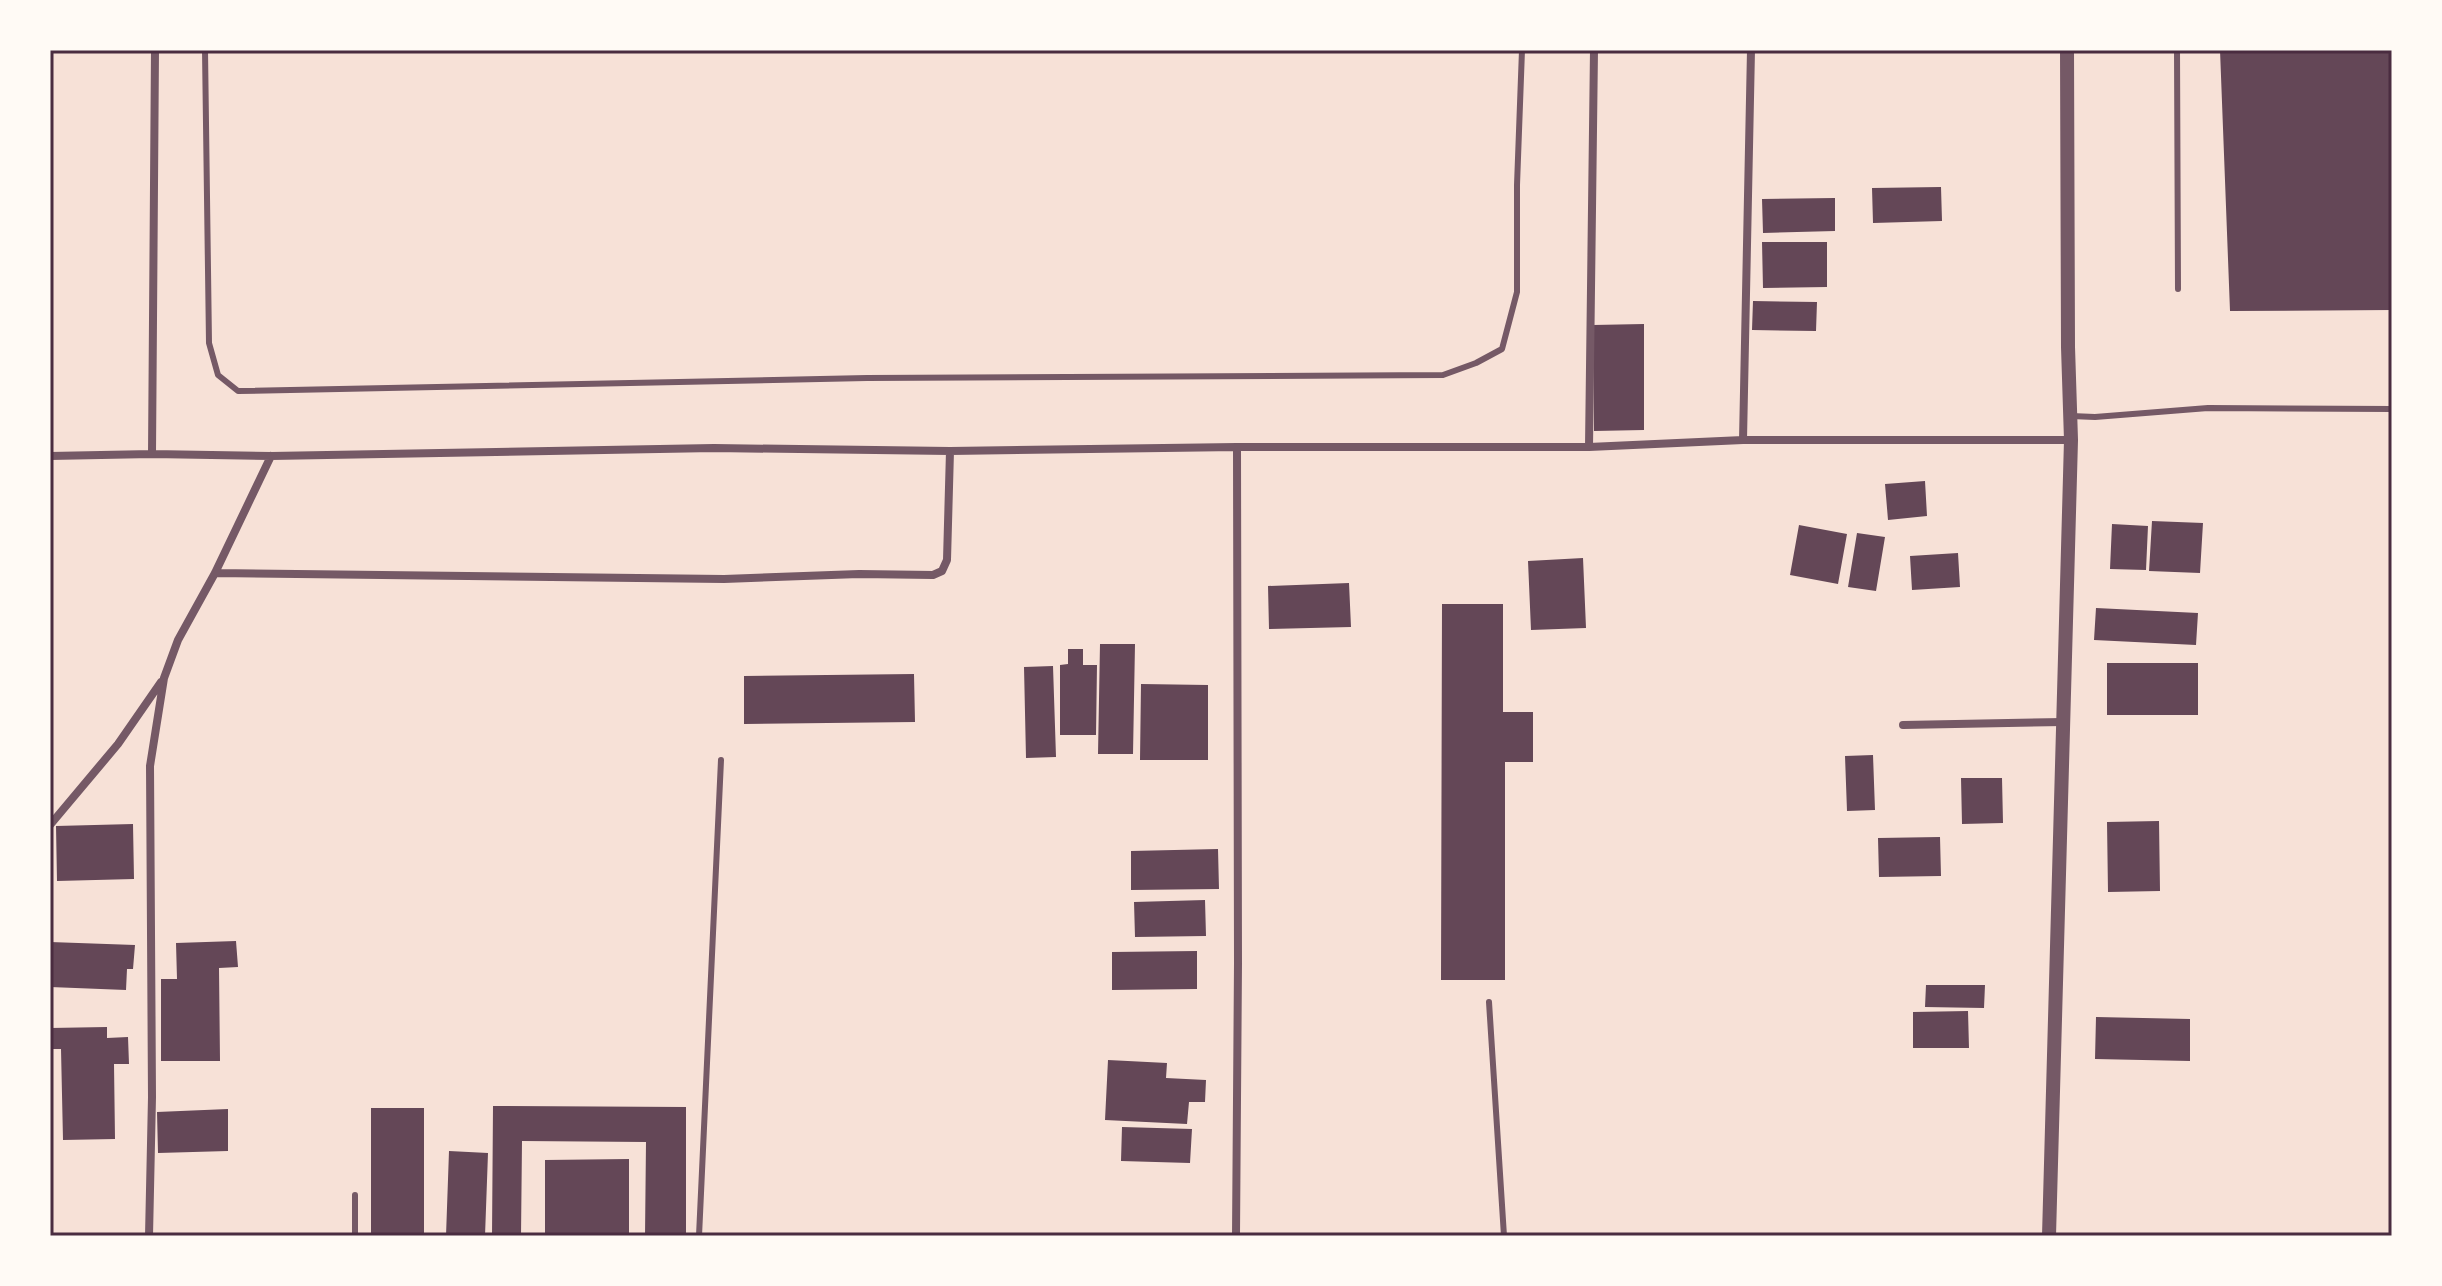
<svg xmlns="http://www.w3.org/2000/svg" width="2442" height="1286" font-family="'Public Sans',sans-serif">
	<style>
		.building { fill: #644757 }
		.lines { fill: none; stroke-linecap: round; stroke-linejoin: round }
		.service { stroke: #755966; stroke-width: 6 }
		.minor { stroke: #755966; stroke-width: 8 }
		.tertiary { stroke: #755966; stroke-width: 14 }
		.neatline { fill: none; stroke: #4a2c40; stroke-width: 3 }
	</style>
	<rect width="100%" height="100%" fill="#f7e1d7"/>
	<!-- building -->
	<path class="building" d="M 2220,50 L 2392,50 L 2392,310 L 2230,311 Z
		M 1941,187 L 1942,221 L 1873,223 L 1872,188 Z
		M 1835,198 L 1835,231 L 1763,233 L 1762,199 Z
		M 1762,242 L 1827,242 L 1827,287 L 1763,288 Z
		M 1753,301 L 1817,302 L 1816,331 L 1752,330 Z
		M 1644,324 L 1644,430 L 1594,431 L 1593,325 Z
		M 1925,481 L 1927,516 L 1888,520 L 1885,484 Z
		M 2152,521 L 2203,523 L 2200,573 L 2149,571 Z
		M 2112,524 L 2148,526 L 2146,570 L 2110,569 Z
		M 1799,525 L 1847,534 L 1838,584 L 1790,575 Z
		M 1857,533 L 1885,537 L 1876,591 L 1848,587 Z
		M 1958,553 L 1960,587 L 1912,590 L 1910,556 Z
		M 1583,558 L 1586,628 L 1531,630 L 1528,561 Z
		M 1349,583 L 1351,627 L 1269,629 L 1268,586 Z
		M 1442,604 L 1503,604 L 1503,712 L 1533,712 L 1533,762 L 1505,762 L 1505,980 L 1441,980 Z
		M 2096,608 L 2198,613 L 2196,645 L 2094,640 Z
		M 1100,644 L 1135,644 L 1133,754 L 1098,754 Z
		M 1068,649 L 1083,649 L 1083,665 L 1097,665 L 1096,735 L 1060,735 L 1060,665 L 1068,664 Z
		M 2107,663 L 2198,663 L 2198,715 L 2107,715 Z
		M 1053,666 L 1056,757 L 1026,758 L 1024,667 Z
		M 914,674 L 915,722 L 744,724 L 744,676 Z
		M 1141,684 L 1208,685 L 1208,760 L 1140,760 Z
		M 1873,755 L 1875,810 L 1847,811 L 1845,756 Z
		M 1961,778 L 2002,778 L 2003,823 L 1962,824 Z
		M 2159,821 L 2160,891 L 2108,892 L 2107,822 Z
		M 133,824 L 134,879 L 57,881 L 56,826 Z
		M 1940,837 L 1941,876 L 1879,877 L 1878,838 Z
		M 1218,849 L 1219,889 L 1131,890 L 1131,851 Z
		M 1205,900 L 1206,936 L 1135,937 L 1134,902 Z
		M 236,941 L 238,967 L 219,968 L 220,1061 L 161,1061 L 161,979 L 177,979 L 176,943 Z
		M 50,942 L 135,945 L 133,969 L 127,969 L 126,990 L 50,987 Z
		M 1197,951 L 1197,989 L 1112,990 L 1112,952 Z
		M 1926,985 L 1985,985 L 1984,1008 L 1925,1007 Z
		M 1968,1011 L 1969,1048 L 1913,1048 L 1913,1012 Z
		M 2096,1017 L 2190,1019 L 2190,1061 L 2095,1059 Z
		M 107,1027 L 107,1038 L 128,1037 L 129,1064 L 114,1064 L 115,1139 L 63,1140 L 61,1049 L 50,1049 L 50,1028 Z
		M 1108,1060 L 1167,1063 L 1166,1078 L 1206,1080 L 1205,1102 L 1189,1102 L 1187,1124 L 1105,1120 Z
		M 493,1106 L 686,1107 L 686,1236 L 645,1236 L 646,1142 L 522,1141 L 521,1236 L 492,1236 Z
		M 371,1108 L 424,1108 L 424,1236 L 371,1236 Z
		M 228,1109 L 228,1151 L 158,1153 L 157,1112 Z
		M 1122,1127 L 1192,1129 L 1190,1163 L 1121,1161 Z
		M 449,1151 L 488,1153 L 485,1236 L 446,1236 Z
		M 629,1159 L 629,1236 L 545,1236 L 545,1160 Z"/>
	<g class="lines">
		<!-- service -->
		<path class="service" d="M 205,50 L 209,343 L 218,375 L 238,391 L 867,378 L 1443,375 L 1476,363 L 1502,349 L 1517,292 L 1517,185 L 1522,50
			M 2177,50 L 2178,289
			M 2071,416 L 2095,417 L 2208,408 L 2392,409
			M 1489,1002 L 1504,1236
			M 355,1236 L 355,1195
			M 699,1236 L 721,760"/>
		<!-- minor -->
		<path class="minor" d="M 1743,440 L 1751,50
			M 1589,447 L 1594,50
			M 152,454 L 155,50
			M 50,456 L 152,454 L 271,456 L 714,448 L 950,451 L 1237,447 L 1589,447 L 1743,440 L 2071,440
			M 215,573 L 724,579 L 859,574 L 933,575 L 942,571 L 947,560 L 950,451
			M 1903,725 L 2063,722
			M 50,825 L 118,744 L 161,682
			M 149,1236 L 152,1097 L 150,766 L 164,678 L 178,640 L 215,573 L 271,456
			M 1236,1236 L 1238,963 L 1237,447"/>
		<!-- tertiary -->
		<path class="tertiary" d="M 2049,1236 L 2071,440 L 2068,347 L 2067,50"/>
	</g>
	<!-- border -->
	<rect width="2442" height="1286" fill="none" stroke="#fffaf5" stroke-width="104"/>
	<rect x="52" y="52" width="2338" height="1182" class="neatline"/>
</svg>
